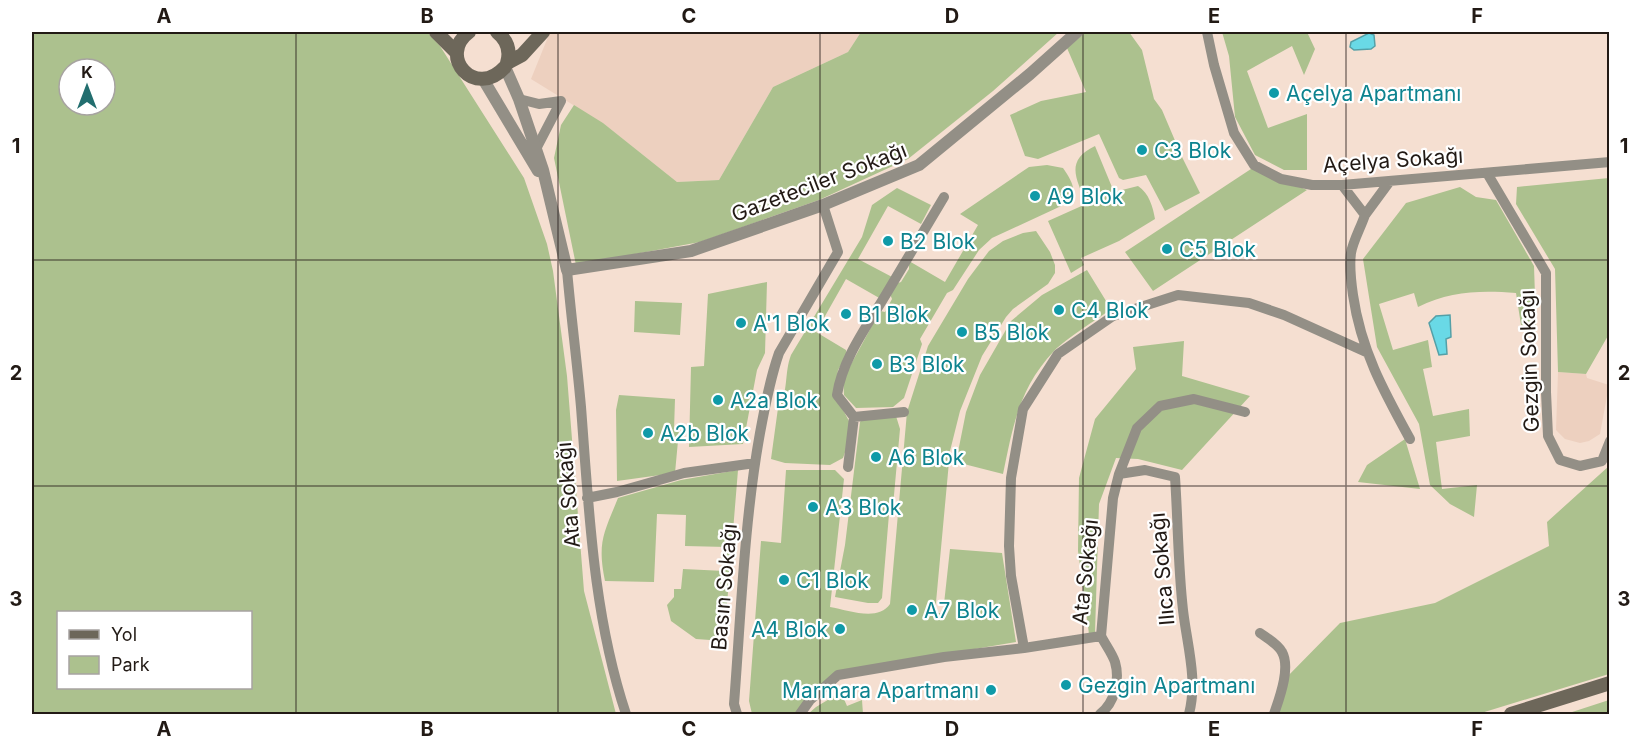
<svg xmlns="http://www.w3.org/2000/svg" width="1641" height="746" font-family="Inter,sans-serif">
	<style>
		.built { fill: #edd0bf }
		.green { fill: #acc18e; fill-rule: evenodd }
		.water { fill: #69d9e6; stroke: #54a0a7; stroke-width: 1.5 }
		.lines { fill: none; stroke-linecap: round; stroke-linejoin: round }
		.minor { stroke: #938f86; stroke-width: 10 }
		.tertiary { stroke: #938f86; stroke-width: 12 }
		.secondary { stroke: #6d675a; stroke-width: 14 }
		.grid { fill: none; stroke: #221a15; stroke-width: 1.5; stroke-opacity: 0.55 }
		.culture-dot { fill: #0f9aa8; stroke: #fff; stroke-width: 2 }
		.labels { text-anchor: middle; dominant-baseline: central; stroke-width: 4.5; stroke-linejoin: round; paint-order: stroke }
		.culture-label { font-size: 21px; fill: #0d838f; stroke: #fff; text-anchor: start }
		.street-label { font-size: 21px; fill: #221a15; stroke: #fff }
		.neatline { fill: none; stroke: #221a15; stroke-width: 2 }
		.grid-label { font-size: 20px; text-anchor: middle; font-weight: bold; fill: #221a15 }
	</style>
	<rect width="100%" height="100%" fill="#f5dfd1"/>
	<!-- built -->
	<path class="built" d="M 550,32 L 861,32 L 848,52 L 773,87 L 719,180 L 677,182 L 604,124 L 531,79 Z
		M 1558,372 L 1586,374 L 1587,378 L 1609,385 L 1600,434 L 1589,441 L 1580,443 L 1565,439 L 1556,430 Z"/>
	<!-- green -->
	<path class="green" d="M 32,32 L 427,32 L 440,46 L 524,178 L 547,244 L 553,271 L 567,376 L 584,591 L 616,714 L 32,714 ZM 69,69 L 105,69 L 105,105 L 69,105 ZM 58,612 L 250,612 L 250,688 L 58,688 Z
		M 861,32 L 1059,32 L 993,91 L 908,159 L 819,200 L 700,242 L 576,265 L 554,158 L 561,125 L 574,105 L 603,123 L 677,182 L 719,180 L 773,87 L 848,52 Z
		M 1086,32 L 1129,32 L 1142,50 L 1154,99 L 1162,110 L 1182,157 L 1200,193 L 1165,211 L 1146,175 L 1123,180 L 1119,178 L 1099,134 L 1038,159 L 1025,156 L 1010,115 L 1041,101 L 1086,92 L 1067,48 Z
		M 1222,32 L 1307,32 L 1315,49 L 1304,75 L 1292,46 L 1247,71 L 1268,128 L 1307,114 L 1307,170 L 1284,170 L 1255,155 L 1235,117 L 1229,56 Z
		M 1095,146 L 1114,192 L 1138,186 C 1149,193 1153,207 1155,219 L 1119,241 L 1081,258 L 1084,265 L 1071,273 L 1048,221 L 1086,204 C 1077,179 1064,161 1095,146 Z
		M 1047,165 L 1063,168 C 1071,180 1076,187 1072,201 L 992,238 L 979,250 L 953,290 L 947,293 L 920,339 L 922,344 L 904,398 L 893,407 L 856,408 L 844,395 L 843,379 L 880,311 L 885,312 L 892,299 L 890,294 L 895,284 L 901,282 L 909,269 L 909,261 L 945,282 L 978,225 L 960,214 L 1029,167 Z
		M 1254,167 L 1307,190 L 1153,291 L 1125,252 Z
		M 1609,178 L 1609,334 L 1586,374 L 1558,372 L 1555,269 L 1516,204 L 1517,187 Z
		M 1460,187 L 1476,197 L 1496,200 L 1534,266 L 1536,326 L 1521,325 L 1516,293 C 1481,290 1450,291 1418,307 L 1414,293 L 1379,304 L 1393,350 L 1428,340 L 1432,367 L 1423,369 L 1433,416 L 1469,409 L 1470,436 L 1436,442 L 1442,489 L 1477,485 L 1474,517 L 1450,504 L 1430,485 L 1419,424 L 1377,347 L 1363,259 L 1406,203 Z
		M 897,188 L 931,205 L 921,224 L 888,206 L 858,259 L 894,278 L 881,299 L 846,279 L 816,332 L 846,350 L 847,355 L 838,370 L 835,395 L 849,421 L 849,441 L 843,458 L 830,465 L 785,463 L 771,459 L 778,408 C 789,392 784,373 791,355 L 862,237 L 872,205 Z
		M 1036,231 L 1050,252 L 1055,265 L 1055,273 L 1048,284 L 1013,309 L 1006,317 L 982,356 L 960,411 L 950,451 L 935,613 L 943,613 L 950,549 L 1002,553 L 1016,642 L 834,673 L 795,714 L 752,714 L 749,701 L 761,541 L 781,543 L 786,470 L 835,470 L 844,479 L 830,607 C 848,610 878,622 890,604 L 907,412 L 928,346 L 968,279 L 989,251 L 1003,241 L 1023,233 Z
		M 1087,270 L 1111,309 C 1095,321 1068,337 1054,351 C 1019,388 1013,426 1003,474 L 956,462 L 966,412 L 980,375 L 1011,321 L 1042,295 Z
		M 767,282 L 765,353 L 757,370 L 743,444 L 689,447 L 691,367 L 704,366 L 708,294 Z
		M 635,301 L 682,303 L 680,335 L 634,332 Z
		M 1184,341 L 1182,376 L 1250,396 L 1182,470 L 1138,459 L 1116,458 L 1099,504 L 1095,633 L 1089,634 L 1078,551 L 1079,478 L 1095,419 L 1136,369 L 1133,347 Z
		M 619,395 L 675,399 L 674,430 L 679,430 L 675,473 L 617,481 L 616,410 Z
		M 896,416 L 900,429 L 893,506 L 889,514 L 882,598 L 878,603 L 868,603 L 835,597 L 845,545 L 860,422 L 862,419 Z
		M 1405,439 L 1420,489 L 1358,482 L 1367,465 Z
		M 1609,466 L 1609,674 L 1478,714 L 1269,714 L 1283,681 L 1340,623 L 1435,603 L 1549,546 L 1547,522 Z
		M 738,470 L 724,641 L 696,639 L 671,621 L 667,605 L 674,597 L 674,589 L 681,589 L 683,569 L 725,571 L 727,547 L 685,546 L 686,515 L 657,514 L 654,582 L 605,581 C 597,542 604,533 618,498 L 681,480 Z
		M 841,692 L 847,706 L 862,700 L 863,714 L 808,714 L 816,707 Z
		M 1609,700 L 1609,714 L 1566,714 Z"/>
	<!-- water -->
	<path class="water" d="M 1369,33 L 1374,35 L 1375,46 L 1371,49 L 1354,50 L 1350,47 L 1351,42 Z
		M 1450,315 L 1451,337 L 1446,339 L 1447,354 L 1439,355 L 1429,323 L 1436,316 Z"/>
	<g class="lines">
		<!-- minor -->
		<path class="minor" d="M 1207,32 L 1214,65 L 1234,133 L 1254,165 L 1281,179 L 1312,185 L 1342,185 L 1610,162
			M 519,99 L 539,104 L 561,101 L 536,149
			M 1487,173 L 1546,273 L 1546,392 L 1548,436 L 1560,460 L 1580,466 L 1602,461 L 1610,441
			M 1342,185 L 1365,215 C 1361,227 1353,241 1351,253 C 1349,267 1351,281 1353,295 C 1361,350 1383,390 1410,439
			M 1365,215 L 1390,181
			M 567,270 C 571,316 577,361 581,407 C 589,510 593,615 626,714
			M 904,412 L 854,417 L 837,395 C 842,360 867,326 885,296 C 905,263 924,230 944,197
			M 848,467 L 854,417
			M 1119,474 L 1145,470 L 1175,477 C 1178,521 1178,566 1183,610 C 1187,645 1198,679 1189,714
			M 587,498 L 617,492 L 684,473 L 755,463
			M 1260,633 C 1267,638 1278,644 1282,652 C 1291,668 1279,699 1274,714
			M 1101,636 L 1113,498 L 1119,474 L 1137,428 L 1160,406 L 1194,399 L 1245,412
			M 1024,648 L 1011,576 L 1009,546 L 1011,478 L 1023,409 L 1058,354 L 1113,316 L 1178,295 L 1249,303 L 1284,315 L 1366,352
			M 737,714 L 734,704 C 741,614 744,522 760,433 C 765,406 770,379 779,353 L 838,252 L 823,205
			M 800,714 L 810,700 L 838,675 L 944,657 L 1024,648 L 1101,636
			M 1100,714 C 1115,703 1120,679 1115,662 C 1112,653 1105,644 1101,636"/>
		<!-- tertiary -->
		<path class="tertiary" d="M 507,63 L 505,67 L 519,99 L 543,170 L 567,270 L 691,251 L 823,205 L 919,165 L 1030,74 L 1077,32
			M 483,79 L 538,171"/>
		<!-- secondary -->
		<path class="secondary" d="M 436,32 L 457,53
			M 469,32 C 437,56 475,100 505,67
			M 497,32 C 507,40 511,50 507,63
			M 507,63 L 522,55 L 543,32
			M 1511,714 L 1610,683"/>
	</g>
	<!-- grid -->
	<path class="grid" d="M 296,32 L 296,714M 558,32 L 558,714M 820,32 L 820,714M 1083,32 L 1083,714M 1346,32 L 1346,714M 32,260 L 1610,260M 32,486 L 1610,486"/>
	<!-- markers -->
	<g class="culture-dot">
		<circle cx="1274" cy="93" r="6"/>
		<circle cx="1142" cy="150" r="6"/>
		<circle cx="1035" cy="196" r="6"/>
		<circle cx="888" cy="241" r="6"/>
		<circle cx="1167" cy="249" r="6"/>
		<circle cx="1059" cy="310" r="6"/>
		<circle cx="846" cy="314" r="6"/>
		<circle cx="741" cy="323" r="6"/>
		<circle cx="962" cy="332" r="6"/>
		<circle cx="877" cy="364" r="6"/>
		<circle cx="718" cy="400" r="6"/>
		<circle cx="648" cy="433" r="6"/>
		<circle cx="876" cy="457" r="6"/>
		<circle cx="813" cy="507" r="6"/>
		<circle cx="784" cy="580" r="6"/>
		<circle cx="912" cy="610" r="6"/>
		<circle cx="840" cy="629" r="6"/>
		<circle cx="1066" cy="685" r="6"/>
		<circle cx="991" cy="690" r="6"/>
	</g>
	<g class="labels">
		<!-- culture labels -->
		<g class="culture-label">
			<text x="1286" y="93">Açelya Apartmanı</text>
			<text x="1154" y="150">C3 Blok</text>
			<text x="1047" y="196">A9 Blok</text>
			<text x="900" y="241">B2 Blok</text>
			<text x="1179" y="249">C5 Blok</text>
			<text x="1071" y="310">C4 Blok</text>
			<text x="858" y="314">B1 Blok</text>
			<text x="753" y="323">A'1 Blok</text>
			<text x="974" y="332">B5 Blok</text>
			<text x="889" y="364">B3 Blok</text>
			<text x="730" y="400">A2a Blok</text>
			<text x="660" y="433">A2b Blok</text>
			<text x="888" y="457">A6 Blok</text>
			<text x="825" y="507">A3 Blok</text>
			<text x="796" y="580">C1 Blok</text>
			<text x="924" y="610">A7 Blok</text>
			<text x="828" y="629" text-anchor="end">A4 Blok</text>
			<text x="1078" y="685">Gezgin Apartmanı</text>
			<text x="979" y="690" text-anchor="end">Marmara Apartmanı</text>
		</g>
		<!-- street labels -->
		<g class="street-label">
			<text transform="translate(1393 160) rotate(-4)">Açelya Sokağı</text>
			<text transform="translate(819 182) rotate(-21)">Gazeteciler Sokağı</text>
			<text transform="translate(1529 361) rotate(-92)">Gezgin Sokağı</text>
			<text transform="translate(568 495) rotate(-95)">Ata Sokağı</text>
			<text transform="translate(1162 569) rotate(-95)">Ilıca Sokağı</text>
			<text transform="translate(1085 572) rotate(-84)">Ata Sokağı</text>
			<text transform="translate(724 587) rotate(-85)">Basın Sokağı</text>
		</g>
	</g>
	<!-- border -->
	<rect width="1641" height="746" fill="none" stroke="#ffffff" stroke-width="66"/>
	<!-- legend -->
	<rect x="57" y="611" width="195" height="78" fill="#ffffff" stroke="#a7a3a1" stroke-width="1.5"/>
	<rect x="69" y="630" width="30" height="9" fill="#6d675a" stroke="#a7a3a1" stroke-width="1.5"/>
	<text x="111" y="641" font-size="18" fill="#221a15">Yol</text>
	<rect x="69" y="656" width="30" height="18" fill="#acc18e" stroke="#a7a3a1" stroke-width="1.5"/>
	<text x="111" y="671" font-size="18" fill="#221a15">Park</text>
	<!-- north arrow -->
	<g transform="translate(87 87)"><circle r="28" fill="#ffffff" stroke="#a7a3a1" stroke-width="1.5"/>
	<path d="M0-4.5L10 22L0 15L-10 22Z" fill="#226e6f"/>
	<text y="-9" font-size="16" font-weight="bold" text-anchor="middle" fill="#221a15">K</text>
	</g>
	<rect x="33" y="33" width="1575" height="680" class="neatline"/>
	<g class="grid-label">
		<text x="164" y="23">A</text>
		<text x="427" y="23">B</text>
		<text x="689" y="23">C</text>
		<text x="952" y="23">D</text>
		<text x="1214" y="23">E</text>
		<text x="1477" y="23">F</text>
		<text x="16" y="153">1</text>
		<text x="1624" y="153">1</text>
		<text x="16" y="380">2</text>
		<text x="1624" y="380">2</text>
		<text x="16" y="606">3</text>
		<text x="1624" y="606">3</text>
		<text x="164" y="736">A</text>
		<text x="427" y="736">B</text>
		<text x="689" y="736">C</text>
		<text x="952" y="736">D</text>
		<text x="1214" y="736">E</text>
		<text x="1477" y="736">F</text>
	</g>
</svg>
